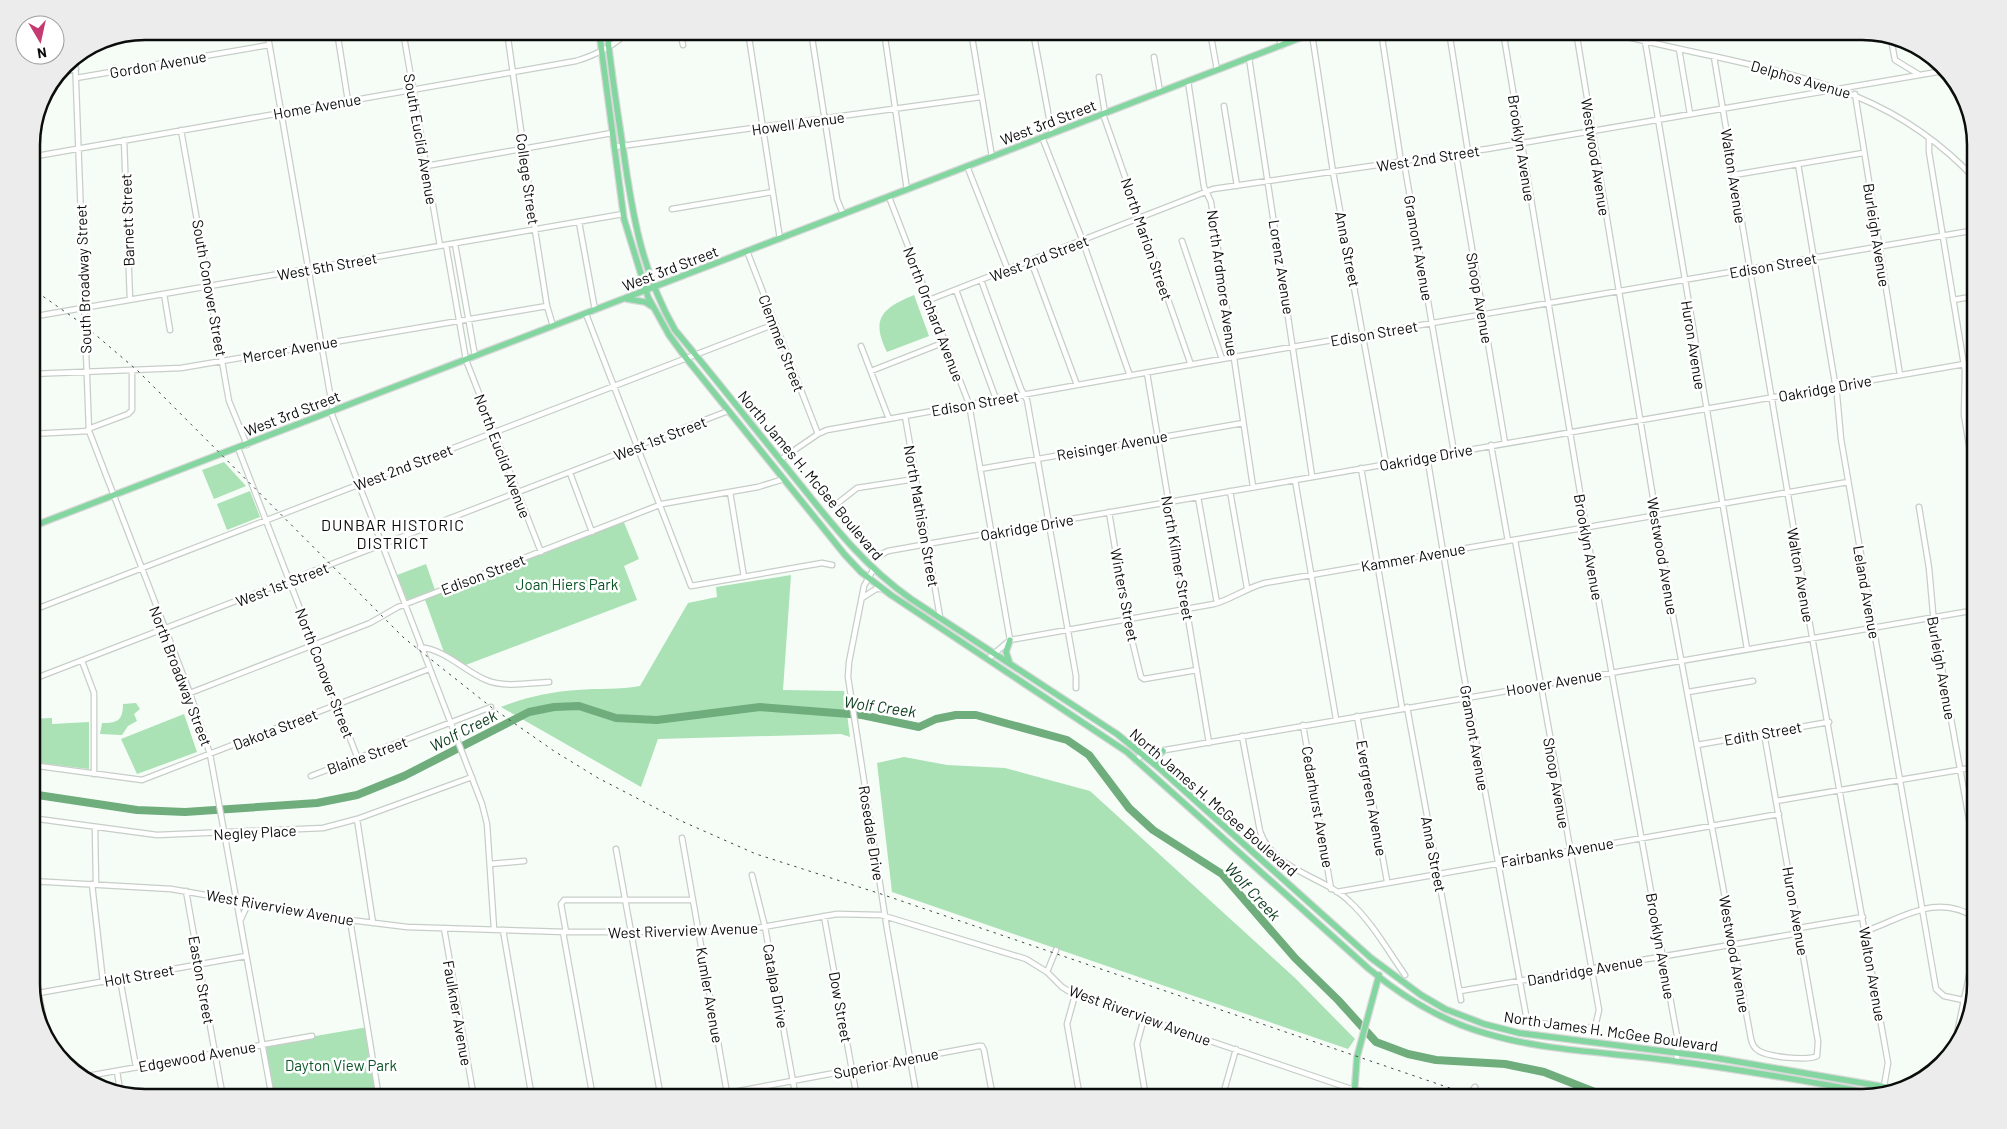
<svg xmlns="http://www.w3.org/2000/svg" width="2007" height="1129" font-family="Barlow,sans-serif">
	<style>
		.green { fill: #aae1b5 }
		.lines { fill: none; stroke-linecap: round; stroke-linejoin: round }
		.river { stroke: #6fad7d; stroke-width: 8 }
		.minor-casing { stroke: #c7cec8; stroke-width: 7 }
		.major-casing { stroke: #d8d8d8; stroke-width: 8 }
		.minor { stroke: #fff; stroke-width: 4.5 }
		.major { stroke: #83d6a0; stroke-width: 5.5 }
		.rail { stroke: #424643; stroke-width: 1; stroke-dasharray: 2.5 5; stroke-linecap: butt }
		.labels { text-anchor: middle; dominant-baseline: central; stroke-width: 5; stroke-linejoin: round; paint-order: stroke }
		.street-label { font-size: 15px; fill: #0a0d0b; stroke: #fff }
		.park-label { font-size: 15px; fill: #095325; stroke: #fff }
		.neighbourhood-label { font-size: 16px; letter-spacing: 1px; fill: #0a0d0b; stroke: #fff }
		.water-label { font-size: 16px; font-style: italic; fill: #0a3b1b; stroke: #fff }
		.rim { fill: none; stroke: #0a0d0b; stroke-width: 2.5 }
	</style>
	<rect width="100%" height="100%" fill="#f6fdf7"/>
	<!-- green -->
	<path class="green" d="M 914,295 L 929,336 L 887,352 C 870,318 883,308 914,295 Z
		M 224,462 L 246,486 L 214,499 L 202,470 Z
		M 250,491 L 260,517 L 227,530 L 217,504 Z
		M 623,520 L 639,559 L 624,566 L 637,600 L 463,666 L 445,655 L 424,597 Z
		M 426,564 L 435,590 L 407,600 L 397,575 Z
		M 791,575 L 783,690 L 844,691 L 850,737 L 841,734 L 658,739 L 641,787 L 501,707 C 526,697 550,692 577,690 C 599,688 619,690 640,686 L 688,603 L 717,597 L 716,587 Z
		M 136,703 L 140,709 L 134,714 L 137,721 L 128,726 L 122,735 L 100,734 L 102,723 C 117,723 123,721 123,704 Z
		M 184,714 L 197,752 L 137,774 L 121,739 Z
		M 52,718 L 52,724 L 89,722 L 89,769 L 31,762 L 31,719 Z
		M 904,757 L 947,765 L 1005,768 L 1090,791 L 1295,978 L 1355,1039 L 1348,1049 L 892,892 L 877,763 Z
		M 368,1027 L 379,1098 L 272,1098 L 263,1045 Z"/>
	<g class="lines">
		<!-- river -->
		<path class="river" d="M 31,794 L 137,810 L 185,812 L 317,803 L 357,795 L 404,776 L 529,712 L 554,707 L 579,706 L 616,718 L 657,720 L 760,707 L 862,715 L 919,727 L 936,719 L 956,715 L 976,715 L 1067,740 L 1089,755 L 1129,808 L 1153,830 L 1222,874 L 1295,958 L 1338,1000 L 1376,1042 L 1408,1054 L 1436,1060 L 1505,1064 L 1544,1072 L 1610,1098"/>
		<defs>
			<path id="minor" d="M 267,31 L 333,411
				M 337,31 L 348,101
				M 403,31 L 440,246
				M 507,31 L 535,230 L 547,306 L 553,326
				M 680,31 L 683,45
				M 748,31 L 780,239
				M 811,31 L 837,199 L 843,214
				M 884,31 L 907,190
				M 971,31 L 992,157
				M 1033,31 L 1052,134
				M 1210,31 L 1217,70
				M 1278,31 L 1281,46
				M 1381,31 L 1401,162
				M 1449,31 L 1468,152
				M 1503,31 L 1591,558 L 1677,1036 L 1677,1062
				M 1576,31 L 1669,594 L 1751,1039 C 1752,1044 1754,1048 1759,1051 C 1769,1057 1808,1061 1817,1056 L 1818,1041 L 1764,733
				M 1602,31 C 1640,40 1678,49 1717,57 C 1820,80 1901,99 1976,180
				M 1818,31 L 1819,36
				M 1312,34 L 1333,172 L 1386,463
				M 1891,39 L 1895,60 L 1918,74
				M 1645,41 L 1747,649
				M 607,42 L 618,31
				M 1679,49 L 1690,114
				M 75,57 L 89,431 L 190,693 L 210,754 L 272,1098
				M 1154,57 L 1160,92
				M 1714,57 L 1811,631 L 1888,1063 L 1883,1092
				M 1249,58 L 1312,476
				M 60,72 L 76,69
				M 1099,77 L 1105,113
				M 76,78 L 269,45
				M 1188,81 L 1204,187 L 1211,202 L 1253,487
				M 1855,94 L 1900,375
				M 1224,106 L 1237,186
				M 1103,114 L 1191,365
				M 181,130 L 229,401 L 247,445
				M 1042,137 L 1082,239 L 1130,376
				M 1929,138 L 1929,152 L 1965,371 L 1964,415 L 1976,487
				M 124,140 L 130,300
				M 614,147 L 981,97
				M 1456,154 L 1505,443
				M 31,157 L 576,61 C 596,55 614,46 629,31
				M 1404,162 L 1454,452
				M 1798,164 L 1837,395 L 1841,439 L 1936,989 L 1944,996 L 1963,1000
				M 426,166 L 612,133
				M 967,166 L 1008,270
				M 1734,175 L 1863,153
				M 889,197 L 969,404 L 1010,640
				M 672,209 L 772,192
				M 579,222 L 595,310
				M 1182,241 L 1222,359
				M 455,244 L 475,356
				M 446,245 L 466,360 L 541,552
				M 747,251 L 818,434
				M 1031,261 L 1077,385
				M 981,280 L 1021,389 L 1027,400 L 1076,676 L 1076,688
				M 956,290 L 996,399
				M 164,294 L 170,330
				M 929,300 L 1213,189 L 1487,149 L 1943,71
				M 1953,300 L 1976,296
				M 586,314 L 691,586 L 822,563 L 832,565
				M 31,317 L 623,214
				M 861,346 L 889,419
				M 871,371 L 945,342
				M 1147,373 L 1209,743
				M 31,374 L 181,368 L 547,306
				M 331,412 L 482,804 L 487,824 L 494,929
				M 905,416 L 940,617
				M 88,429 L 128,414 L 132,410 L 132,371
				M 31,434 L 89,431
				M 1491,445 L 1508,541
				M 238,448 L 358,759
				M 1427,456 L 1462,665 L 1526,1015 L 1530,1021 L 1534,1022 L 1582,1029 L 1589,1028 L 1596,1023 L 1599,1010 L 1515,540
				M 780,460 L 818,434 L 827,430 L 1222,359 L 1976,230
				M 1361,468 L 1402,708
				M 980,469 L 1243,423
				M 570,473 L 592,532
				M 1295,480 L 1336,719
				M 1230,491 L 1247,588
				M 730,492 L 744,577
				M 1198,497 L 1217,603
				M 833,503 L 838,503 L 857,488 L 915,479
				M 1919,507 L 1929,568 L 1934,624 L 1976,858
				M 1109,512 L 1127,620 L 1141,677 L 1144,679 L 1197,670
				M 878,556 L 888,551 L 927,544 L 1976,362
				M 873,570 L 864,586 L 849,662 L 848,677 L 887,929 L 917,1098
				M 862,598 L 876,589 L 883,589
				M 31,611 L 775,324
				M 420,647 C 446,650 463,670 486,680 C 505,688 529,683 549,682
				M 988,659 L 1010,640 L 1214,604 C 1232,599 1246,588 1265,583 L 1848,482
				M 82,661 L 94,693 L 94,774
				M 31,680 L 728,411
				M 1688,692 L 1753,681
				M 190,693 L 370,623 L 398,607 L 424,597 L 662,504 L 758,487 L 784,479
				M 1407,707 L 1461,1000
				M 1357,716 L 1387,881
				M 1303,725 L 1331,889
				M 1242,736 L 1260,831 C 1273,871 1322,875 1349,901 C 1372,922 1388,951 1405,975
				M 1697,745 L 1829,722
				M 1136,761 L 1142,754 L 1976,610
				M 31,765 L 142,780 L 429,669
				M 311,776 L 491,707
				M 1776,801 L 1976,767
				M 31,818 L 157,835 L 323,828 L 357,819 L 472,777
				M 357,819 L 373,923
				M 95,828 L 96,884
				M 682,838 L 727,1093
				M 616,849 L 661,1098
				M 490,864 L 524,861
				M 752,875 L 765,927 L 796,1098
				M 31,881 L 171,889 L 350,920 L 407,927 L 566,932 L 699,932 L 757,928 L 837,914 L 881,915 L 1026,959 L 1047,972 L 1062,987 L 1075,995 L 1354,1090 L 1383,1095 L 1428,1094 L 1452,1098
				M 92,884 L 103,982
				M 186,891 L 223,1098
				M 1337,892 L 1779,814
				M 824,916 L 857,1098
				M 241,919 L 246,908 L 257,904
				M 350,920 L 379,1098
				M 444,928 L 474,1098
				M 1799,928 L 1863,917
				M 503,930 L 532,1098
				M 1866,931 C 1903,918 1937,892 1976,918
				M 563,932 L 593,1098
				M 566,932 L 561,904 L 564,900 L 693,900
				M 31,956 L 48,1041
				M 1047,972 L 1056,950
				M 120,979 L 136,1067
				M 1460,991 L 1800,933
				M 33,994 L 246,956
				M 1075,995 L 1067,1024 L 1080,1098
				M 1144,1018 L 1137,1044 L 1146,1098
				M 1954,1048 L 1974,952 L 1973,933 L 1976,926
				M 117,1071 L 120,1091
				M 82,1077 L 312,1036
				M 701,1098 L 979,1046 L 982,1046 L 984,1050 L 993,1098
				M 1222,1098 L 1236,1049
				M 1466,1098 L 1475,1087"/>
			<path id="major" d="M 599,31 L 624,219 L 648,297 L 669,335 L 686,358 L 845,555 L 861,572 L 891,595 L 1127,752 L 1369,969 C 1404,998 1444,1022 1488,1034 C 1545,1051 1608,1052 1667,1060 C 1737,1069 1807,1081 1876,1094
				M 607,31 C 611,71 617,109 623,148 C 632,213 642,273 675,330 C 716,379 755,429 795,478 C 831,523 864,566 911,599 L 1117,734 L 1159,768 L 1371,958 L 1421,995 L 1445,1009 L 1484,1024 L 1519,1033 L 1710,1057 L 1897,1089
				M 627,299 L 645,302 L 653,307
				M 31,527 L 1318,31
				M 1009,661 L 1006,652 L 1010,640
				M 1159,768 L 1157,757 L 1163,751
				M 1354,1098 L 1357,1057 L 1379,975"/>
		</defs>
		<!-- minor casing -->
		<use href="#minor" class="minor-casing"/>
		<!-- major casing -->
		<use href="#major" class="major-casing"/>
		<!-- minor -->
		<use href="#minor" class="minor"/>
		<!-- major -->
		<use href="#major" class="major"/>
		<!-- rail -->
		<path class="rail" d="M 31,288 L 84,325 L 138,371 L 404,638 L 491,707 L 554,751 L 598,778 L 679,820 L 756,854 L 881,894 L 1479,1098"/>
	</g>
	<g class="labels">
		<!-- street labels -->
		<g class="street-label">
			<text transform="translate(158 64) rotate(-10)">Gordon Avenue</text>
			<text transform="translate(1801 79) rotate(16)">Delphos Avenue</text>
			<text transform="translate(317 106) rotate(-10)">Home Avenue</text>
			<text transform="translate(1048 122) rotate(-21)">West 3rd Street</text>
			<text transform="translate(798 123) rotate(-8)">Howell Avenue</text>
			<text transform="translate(421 139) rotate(80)">South Euclid Avenue</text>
			<text transform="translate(1522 148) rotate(81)">Brooklyn Avenue</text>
			<text transform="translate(1596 157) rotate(81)">Westwood Avenue</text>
			<text transform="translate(1428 158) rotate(-9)">West 2nd Street</text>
			<text transform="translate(1734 176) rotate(81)">Walton Avenue</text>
			<text transform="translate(528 179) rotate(82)">College Street</text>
			<text transform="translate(127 220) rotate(-92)">Barnett Street</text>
			<text transform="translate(1877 235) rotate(81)">Burleigh Avenue</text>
			<text transform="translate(1147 239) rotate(71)">North Marion Street</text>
			<text transform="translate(1419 248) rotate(80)">Gramont Avenue</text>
			<text transform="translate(1348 249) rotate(79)">Anna Street</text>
			<text transform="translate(1039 258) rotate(-21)">West 2nd Street</text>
			<text transform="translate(1773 265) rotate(-10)">Edison Street</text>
			<text transform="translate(327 266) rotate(-10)">West 5th Street</text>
			<text transform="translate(1282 267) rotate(81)">Lorenz Avenue</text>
			<text transform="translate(670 268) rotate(-21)">West 3rd Street</text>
			<text transform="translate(83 279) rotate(-92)">South Broadway Street</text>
			<text transform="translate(1223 283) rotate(82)">North Ardmore Avenue</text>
			<text transform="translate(210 288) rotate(80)">South Conover Street</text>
			<text transform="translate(1480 298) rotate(80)">Shoop Avenue</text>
			<text transform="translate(934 314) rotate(69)">North Orchard Avenue</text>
			<text transform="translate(1374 333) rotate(-10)">Edison Street</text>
			<text transform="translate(782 343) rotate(69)">Clemmer Street</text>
			<text transform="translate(1694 345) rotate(81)">Huron Avenue</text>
			<text transform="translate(290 349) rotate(-10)">Mercer Avenue</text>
			<text transform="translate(1825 388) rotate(-10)">Oakridge Drive</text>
			<text transform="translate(975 403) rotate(-10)">Edison Street</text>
			<text transform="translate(292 413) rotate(-21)">West 3rd Street</text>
			<text transform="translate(660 438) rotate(-21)">West 1st Street</text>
			<text transform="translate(1112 445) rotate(-10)">Reisinger Avenue</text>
			<text transform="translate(503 456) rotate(69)">North Euclid Avenue</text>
			<text transform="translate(1426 457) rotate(-10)">Oakridge Drive</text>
			<text transform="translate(403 467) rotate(-21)">West 2nd Street</text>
			<text transform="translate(811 475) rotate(50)">North James H. McGee Boulevard</text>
			<text transform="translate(922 516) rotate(80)">North Mathison Street</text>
			<text transform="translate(1027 527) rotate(-10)">Oakridge Drive</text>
			<text transform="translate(1589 547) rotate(80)">Brooklyn Avenue</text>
			<text transform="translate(1663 556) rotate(80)">Westwood Avenue</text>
			<text transform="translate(1413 557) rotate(-10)">Kammer Avenue</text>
			<text transform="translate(1178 558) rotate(80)">North Kilmer Street</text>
			<text transform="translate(483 574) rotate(-21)">Edison Street</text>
			<text transform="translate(1801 575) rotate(80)">Walton Avenue</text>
			<text transform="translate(282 584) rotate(-21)">West 1st Street</text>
			<text transform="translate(1867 592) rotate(80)">Leland Avenue</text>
			<text transform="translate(1125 595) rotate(79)">Winters Street</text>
			<text transform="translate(1942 668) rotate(80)">Burleigh Avenue</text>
			<text transform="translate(325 673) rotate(69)">North Conover Street</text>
			<text transform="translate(181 676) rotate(69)">North Broadway Street</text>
			<text transform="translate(1554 682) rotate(-10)">Hoover Avenue</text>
			<text transform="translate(275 729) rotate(-21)">Dakota Street</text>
			<text transform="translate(1763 733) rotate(-10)">Edith Street</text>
			<text transform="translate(1475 738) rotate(80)">Gramont Avenue</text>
			<text transform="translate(367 755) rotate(-20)">Blaine Street</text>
			<text transform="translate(1557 783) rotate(80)">Shoop Avenue</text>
			<text transform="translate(1372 798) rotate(80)">Evergreen Avenue</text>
			<text transform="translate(1214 802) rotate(41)">North James H. McGee Boulevard</text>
			<text transform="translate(1318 807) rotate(80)">Cedarhurst Avenue</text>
			<text transform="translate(255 832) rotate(-3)">Negley Place</text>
			<text transform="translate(872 833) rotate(81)">Rosedale Drive</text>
			<text transform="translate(1557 852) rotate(-10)">Fairbanks Avenue</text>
			<text transform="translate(1434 854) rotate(79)">Anna Street</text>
			<text transform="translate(280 907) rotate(10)">West Riverview Avenue</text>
			<text transform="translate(1796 911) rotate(80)">Huron Avenue</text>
			<text transform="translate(683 930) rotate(-2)">West Riverview Avenue</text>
			<text transform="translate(1661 946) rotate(80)">Brooklyn Avenue</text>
			<text transform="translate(1735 954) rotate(80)">Westwood Avenue</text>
			<text transform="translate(1585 970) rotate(-10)">Dandridge Avenue</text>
			<text transform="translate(1873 974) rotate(80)">Walton Avenue</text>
			<text transform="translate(139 975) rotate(-10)">Holt Street</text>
			<text transform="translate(202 980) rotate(80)">Easton Street</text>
			<text transform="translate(776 986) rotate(80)">Catalpa Drive</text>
			<text transform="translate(710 995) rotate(80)">Kumler Avenue</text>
			<text transform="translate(841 1007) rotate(80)">Dow Street</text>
			<text transform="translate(458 1013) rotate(80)">Faulkner Avenue</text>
			<text transform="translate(1140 1015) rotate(20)">West Riverview Avenue</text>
			<text transform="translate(1611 1031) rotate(8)">North James H. McGee Boulevard</text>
			<text transform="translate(197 1056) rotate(-10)">Edgewood Avenue</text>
			<text transform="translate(886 1063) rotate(-11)">Superior Avenue</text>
		</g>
		<!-- park labels -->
		<g class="park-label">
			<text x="567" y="584">Joan Hiers Park</text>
			<text x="341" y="1065">Dayton View Park</text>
		</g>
		<!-- neighbourhood labels -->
		<g class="neighbourhood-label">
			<text x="393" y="524">DUNBAR HISTORIC<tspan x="393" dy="18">DISTRICT</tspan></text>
		</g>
		<!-- water labels -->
		<g class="water-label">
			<text transform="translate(880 706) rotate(8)">Wolf Creek</text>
			<text transform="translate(463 730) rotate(-27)">Wolf Creek</text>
			<text transform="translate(1253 891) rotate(47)">Wolf Creek</text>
		</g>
	</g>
	<!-- crop -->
	<path d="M0 0H2007V1129H0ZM145 40H1862A105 105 0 0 1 1967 145V984A105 105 0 0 1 1862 1089H145A105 105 0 0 1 40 984V145A105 105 0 0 1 145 40Z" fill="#ebeceb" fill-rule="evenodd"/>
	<path class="rim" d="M145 40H1862A105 105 0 0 1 1967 145V984A105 105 0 0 1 1862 1089H145A105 105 0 0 1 40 984V145A105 105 0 0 1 145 40Z"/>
	<!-- north arrow -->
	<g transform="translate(40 40) rotate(171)"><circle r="24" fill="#ffffff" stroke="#9d9e9d"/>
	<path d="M0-4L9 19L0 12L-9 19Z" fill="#c43a71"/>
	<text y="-8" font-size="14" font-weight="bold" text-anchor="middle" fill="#0a0d0b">N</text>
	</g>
</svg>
